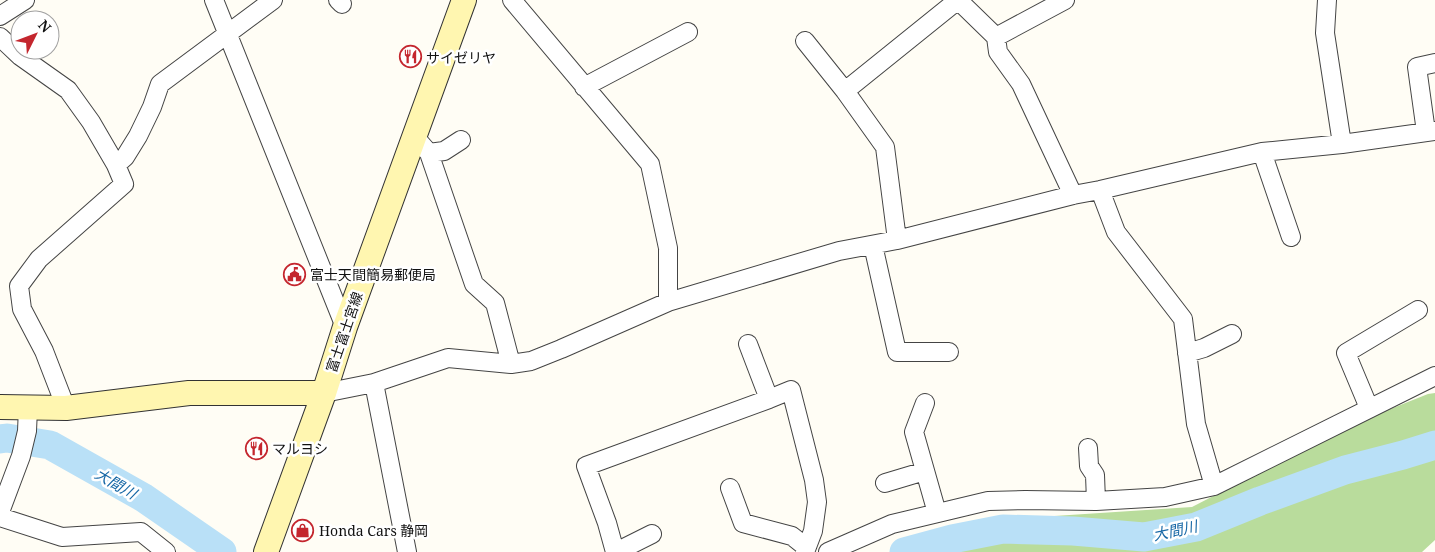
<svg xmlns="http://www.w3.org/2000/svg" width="1435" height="552" font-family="'Noto Serif','Noto Sans JP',serif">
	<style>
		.forest { fill: #b9dc9c }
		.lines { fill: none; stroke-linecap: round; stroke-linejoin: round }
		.river { stroke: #b9e0f7; stroke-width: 29 }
		.street-casing { stroke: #444; stroke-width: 20 }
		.secondary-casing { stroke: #333; stroke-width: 26 }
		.street { stroke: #fff; stroke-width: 18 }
		.secondary { stroke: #fff6b0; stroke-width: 24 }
		.labels { text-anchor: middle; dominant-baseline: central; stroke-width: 5; stroke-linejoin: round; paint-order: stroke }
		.poi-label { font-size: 14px; fill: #111; stroke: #fff; text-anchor: start }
		.street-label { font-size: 14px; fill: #111; stroke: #fff }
		.water-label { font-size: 15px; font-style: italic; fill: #1768a6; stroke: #fff }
	</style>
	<rect width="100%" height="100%" fill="#fffdf5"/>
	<!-- forest -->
	<path class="forest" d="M 1435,393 L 1435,540 L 1422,552 L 956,552 L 959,543 L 977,521 L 1192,507 L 1355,423 L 1428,394 Z"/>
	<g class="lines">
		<!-- river -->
		<path class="river" d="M 0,439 L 7,438 L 50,445 L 144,498 L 222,552
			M 904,552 L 952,539 L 1003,529 L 1073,531 L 1144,537 L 1196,527 L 1260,501 L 1345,470 L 1403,455 L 1435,445"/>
		<defs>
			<path id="street" d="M 214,0 L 345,327
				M 338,0 L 342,4
				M 512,0 L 650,164 L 668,248 L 668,302
				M 958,0 L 996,37 L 998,52 L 1021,84 L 1073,195
				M 1327,0 L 1325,33 L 1342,144
				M 0,16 L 25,0
				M 0,37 L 20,56 L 68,90 L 91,122 L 116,165 L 124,184 L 39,259 L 19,286 L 22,309 L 44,351 L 66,408
				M 996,37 L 1065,0
				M 805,41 L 845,91 L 958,0
				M 584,87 L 688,32
				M 845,91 L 885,147 L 897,240
				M 1426,132 L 1417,67 L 1435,63
				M 415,137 L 429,153 L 474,284 L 495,303 L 511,364
				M 1262,152 L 1291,237
				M 429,153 L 444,151 L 461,140
				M 116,165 L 125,157 L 138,136 L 152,107 L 160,84 L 273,0
				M 1100,190 L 1116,232 L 1183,319 L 1196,424 L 1214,486
				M 873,245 L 897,352 L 949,352
				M 748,344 L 769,399 L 791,390 L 814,480 L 817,502 L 813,531 L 805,552
				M 1187,353 L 1204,348 L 1232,334
				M 374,383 L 407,552
				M 324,393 L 374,383 L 448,358 L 511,364 L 531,361 L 561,349 L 668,302 L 839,251 L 897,240 L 1073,195 L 1100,190 L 1262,152 L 1342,144 L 1435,131
				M 925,403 L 914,432 L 937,513
				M 1369,408 L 1346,353 L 1418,310
				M 1088,448 L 1089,466 L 1095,475 L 1096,501
				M 885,483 L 925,471
				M 730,488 L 743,523 L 792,536 L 806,547
				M 0,512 L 21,456 L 27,431 L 28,408
				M 0,517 L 62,537 L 141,532 L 166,552
				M 615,552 L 607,523 L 586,466 L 769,399
				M 616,552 L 652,534
				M 828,552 L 892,524 L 988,501 L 1025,500 L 1096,501 L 1165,497 L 1214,486 L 1435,376"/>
			<path id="secondary" d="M 0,407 L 66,408 L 189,393 L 324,393
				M 266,552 L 324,393 L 345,327 L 464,0"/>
		</defs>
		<!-- street casing -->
		<use href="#street" class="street-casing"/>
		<!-- secondary casing -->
		<use href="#secondary" class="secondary-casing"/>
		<!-- street -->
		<use href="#street" class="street"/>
		<!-- secondary -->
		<use href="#secondary" class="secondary"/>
	</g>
	<!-- icons -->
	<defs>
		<symbol id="restaurant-ring" viewBox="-11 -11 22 22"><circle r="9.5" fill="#fff" stroke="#c4262e" stroke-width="1.5"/><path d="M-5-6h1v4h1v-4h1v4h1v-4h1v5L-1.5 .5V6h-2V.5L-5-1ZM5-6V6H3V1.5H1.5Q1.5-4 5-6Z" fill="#c4262e"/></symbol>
		<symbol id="civic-ring" viewBox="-11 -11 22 22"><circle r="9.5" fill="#fff" stroke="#c4262e" stroke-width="1.5"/><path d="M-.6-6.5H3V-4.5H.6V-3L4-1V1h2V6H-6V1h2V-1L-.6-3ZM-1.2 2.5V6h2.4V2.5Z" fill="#c4262e"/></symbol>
		<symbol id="shop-ring" viewBox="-11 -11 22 22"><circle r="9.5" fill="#fff" stroke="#c4262e" stroke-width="1.5"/><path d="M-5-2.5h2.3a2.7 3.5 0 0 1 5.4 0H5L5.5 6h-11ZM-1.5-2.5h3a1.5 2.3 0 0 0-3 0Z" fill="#c4262e"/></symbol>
	</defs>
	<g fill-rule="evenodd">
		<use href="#restaurant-ring" x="398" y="44" width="25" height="25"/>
		<use href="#civic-ring" x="282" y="262" width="25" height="25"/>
		<use href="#restaurant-ring" x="244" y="436" width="25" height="25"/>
		<use href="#shop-ring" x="290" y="518" width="25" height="25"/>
	</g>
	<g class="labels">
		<!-- poi labels -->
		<g class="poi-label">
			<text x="426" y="57">サイゼリヤ</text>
			<text x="310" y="274">富士天間簡易郵便局</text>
			<text x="272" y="448">マルヨシ</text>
			<text x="319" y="530">Honda Cars 静岡</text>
		</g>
		<!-- street labels -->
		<g class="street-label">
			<text transform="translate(344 332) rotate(-71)">富士富士宮線</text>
		</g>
		<!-- water labels -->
		<g class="water-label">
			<text transform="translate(116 483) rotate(30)">大間川</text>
			<text transform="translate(1175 530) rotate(-12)">大間川</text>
		</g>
	</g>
	<!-- north arrow -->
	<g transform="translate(35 35) rotate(48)"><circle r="24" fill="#ffffff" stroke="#a0a0a0"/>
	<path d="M0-4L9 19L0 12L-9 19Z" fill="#c4262e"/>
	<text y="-8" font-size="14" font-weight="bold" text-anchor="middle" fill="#111111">N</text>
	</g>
</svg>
